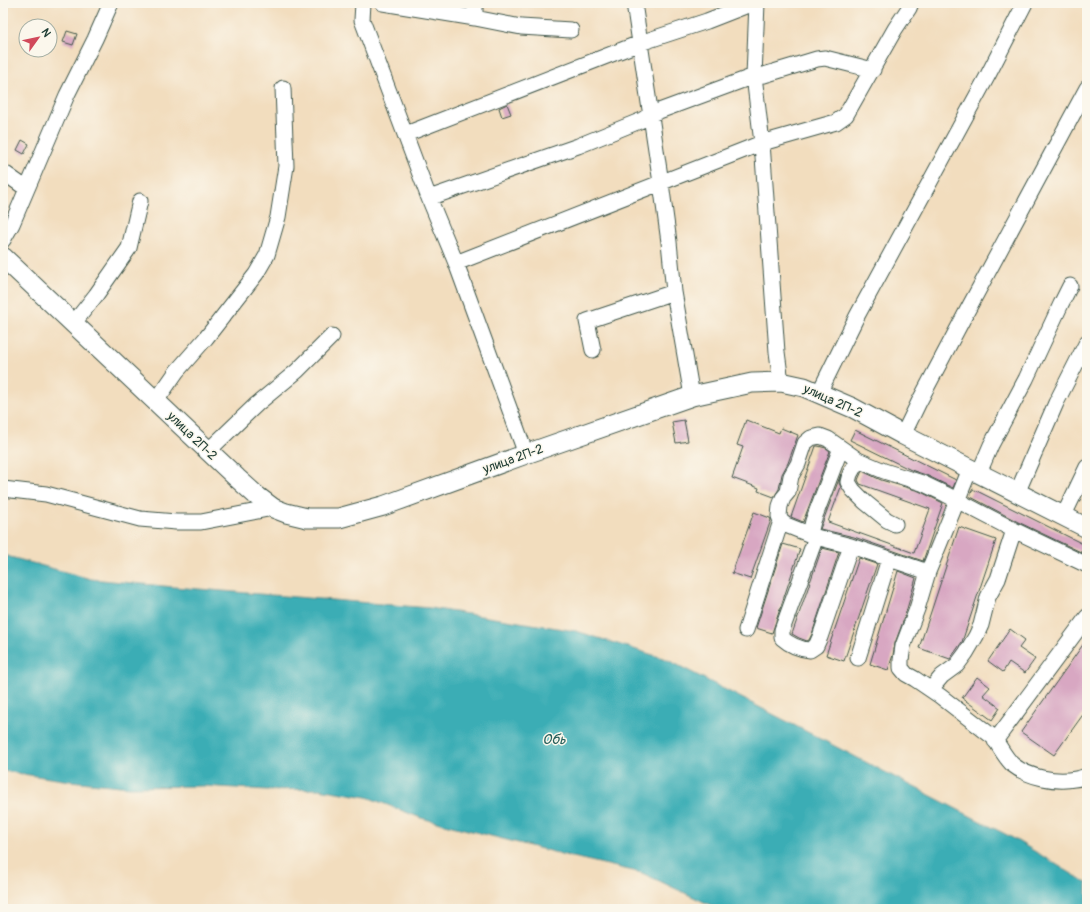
<svg xmlns="http://www.w3.org/2000/svg" width="1090" height="912" font-family="Pangolin,sans-serif">
	<style>
		.water { fill: #3badb5; stroke: #2d7574 }
		.building { fill: #d8a7c2 }
		.lines { fill: none; stroke-linecap: round; stroke-linejoin: round }
		.minor-casing { stroke: #3f5549; stroke-width: 17 }
		.major-casing { stroke: #3f5549; stroke-width: 21 }
		.minor { stroke: #fff; stroke-width: 15 }
		.major { stroke: #fff; stroke-width: 19 }
		.labels { text-anchor: middle; dominant-baseline: central; stroke-width: 3; stroke-linejoin: round; paint-order: stroke }
		.street-label { font-size: 13px; fill: #1f3d34; stroke: #fbf7ec }
		.water-label { font-size: 14px; font-style: italic; fill: #275f5b; stroke: #fbf7ec }
	</style>
	<rect width="100%" height="100%" fill="#fbf7ec"/>
	<filter id="ink" filterUnits="userSpaceOnUse"><feTurbulence type="fractalNoise" baseFrequency=".025" numOctaves="2"/><feDisplacementMap in="SourceGraphic" scale="8" xChannelSelector="R" yChannelSelector="G"/><feConvolveMatrix kernelMatrix="1 2 1 2 8 2 1 2 1" color-interpolation-filters="sRGB"/></filter>
	<filter id="wash" filterUnits="userSpaceOnUse"><feTurbulence type="fractalNoise" baseFrequency=".012" numOctaves="4" result="noise"/><feDisplacementMap in="SourceGraphic" scale="16" xChannelSelector="R" yChannelSelector="G"/><feGaussianBlur stdDeviation="0.9" result="paint"/><feColorMatrix in="noise" values="0 0 0 0 0 0 0 0 0 0 0 0 0 0 0 0 0 1.4 0 .05"/><feComposite in="paint" operator="in"/></filter>
	<g filter="url(#wash)">
		<rect width="100%" height="100%" fill="#f2ddbe"/>
		<!-- water -->
		<path class="water" d="M 3,555 L 91,579 L 174,587 L 430,608 L 576,631 L 666,659 L 1011,837 L 1087,883 L 1087,909 L 719,909 L 642,873 L 569,856 L 421,818 L 367,797 L 319,789 L 267,790 L 204,786 L 130,787 L 70,781 L 3,771 Z"/>
		<g id="blocks">
			<!-- building -->
			<path class="building" d="M 67,31 L 77,34 L 73,45 L 63,42 Z
				M 507,104 L 511,114 L 502,117 L 499,108 Z
				M 22,140 L 29,144 L 24,154 L 17,150 Z
				M 684,420 L 688,441 L 676,443 L 672,422 Z
				M 746,420 L 779,433 L 781,428 L 798,435 L 788,463 L 782,474 L 779,489 L 774,497 L 758,491 L 759,488 L 732,478 L 743,447 L 737,445 Z
				M 855,430 L 956,480 L 953,488 L 926,475 L 911,470 L 850,440 Z
				M 816,446 L 818,446 L 826,448 L 830,451 L 803,522 L 791,517 Z
				M 862,471 L 881,480 L 919,491 L 943,503 L 923,561 L 854,537 L 820,529 L 841,474 L 839,483 L 841,487 L 828,522 L 914,553 L 930,509 L 860,484 L 858,480 Z
				M 973,489 L 1087,546 L 1087,555 L 1018,522 L 969,496 Z
				M 754,512 L 770,518 L 771,520 L 750,579 L 732,573 Z
				M 959,527 L 996,540 L 962,642 L 950,659 L 919,648 Z
				M 783,544 L 800,549 L 772,633 L 756,628 Z
				M 822,548 L 839,552 L 812,634 L 809,640 L 807,641 L 799,638 L 792,634 Z
				M 859,558 L 877,564 L 844,661 L 826,655 Z
				M 898,571 L 916,578 L 904,619 L 895,643 L 893,655 L 888,670 L 870,664 Z
				M 1010,629 L 1025,640 L 1019,648 L 1035,659 L 1025,673 L 1009,662 L 1003,672 L 988,661 Z
				M 1087,639 L 1087,709 L 1054,755 L 1021,732 Z
				M 977,677 L 990,687 L 983,695 L 1000,708 L 992,720 L 962,698 Z"/>
		</g>
	</g>
	<g filter="url(#ink)">
		<use href="#blocks" fill-opacity="0" stroke="#3f5549" stroke-width="1"/>
		<g class="lines">
			<defs>
				<path id="minor" d="M 363,3 L 362,20 L 429,198 L 456,263 L 526,454
					M 383,3 L 475,18 L 521,27 L 571,30
					M 634,3 L 661,183 L 669,242 L 674,292 L 692,396
					M 757,3 L 754,76 L 762,143 L 777,352 L 781,382
					M 475,18 L 475,8 L 476,3
					M 406,134 L 640,43 L 707,21 L 753,3
					M 3,172 L 27,189
					M 429,198 L 578,146 L 642,120 L 651,114 L 754,76 L 764,75 L 817,59 L 825,58 L 873,70
					M 3,240 L 12,224 L 67,95 L 95,39 L 111,3
					M 456,263 L 762,143 L 836,122 L 846,115 L 895,29 L 909,8 L 911,3
					M 73,324 L 96,295 L 129,248 L 140,201
					M 593,350 L 587,321 L 674,292
					M 819,393 L 857,316 L 988,75 L 1025,3
					M 156,401 L 177,371 L 206,338 L 256,274 L 267,255 L 278,217 L 286,166 L 283,88
					M 903,435 L 919,402 L 967,311 L 1087,88
					M 208,451 L 257,404 L 297,371 L 332,336
					M 858,460 L 850,474 L 848,482 L 853,490 L 865,502 L 887,520 L 895,524
					M 970,469 L 928,572 L 917,609 L 903,646 L 901,660 L 901,668 L 906,674 L 915,679 L 940,696 L 993,737 C 999,745 1005,758 1013,765 C 1028,777 1056,783 1075,779 C 1079,779 1083,777 1087,776
					M 979,473 L 991,445 L 1026,379 L 1061,304 L 1070,286
					M 3,489 L 46,494 L 140,519 L 176,522 L 201,522 L 273,508
					M 1017,493 L 1056,403 L 1087,342
					M 1064,515 L 1087,467
					M 810,534 L 813,521 L 841,448
					M 816,537 L 851,546
					M 928,572 L 851,546 L 820,637 L 816,646 L 810,650 C 799,649 791,646 782,638 L 782,630 L 816,537 L 786,525 L 781,521 L 779,516 L 780,506 L 783,498 L 788,492 L 791,476 L 798,464 L 805,443 L 811,438 L 820,436 L 828,439 L 858,460 L 884,471 L 922,483 L 945,494 L 1014,530 L 1087,565
					M 746,630 L 781,521
					M 858,658 L 889,559
					M 931,689 L 942,676 L 957,665 L 966,653 L 976,636 L 981,625 L 988,597 L 998,579 L 1014,530
					M 995,741 L 1087,617"/>
				<path id="major" d="M 3,257 L 237,478 L 257,496 L 273,508 L 286,513 L 307,518 L 339,518 L 383,506 L 526,454 L 692,396 L 752,383 L 781,382 L 804,387 L 853,408 L 903,435 L 1087,528"/>
			</defs>
			<!-- minor casing -->
			<use href="#minor" class="minor-casing"/>
			<!-- major casing -->
			<use href="#major" class="major-casing"/>
			<!-- minor -->
			<use href="#minor" class="minor"/>
			<!-- major -->
			<use href="#major" class="major"/>
		</g>
	</g>
	<g class="labels">
		<!-- street labels -->
		<g class="street-label">
			<text transform="translate(833 401) rotate(24)">улица 2П-2</text>
			<text transform="translate(192 436) rotate(44)">улица 2П-2</text>
			<text transform="translate(513 459) rotate(-20)">улица 2П-2</text>
		</g>
		<!-- water labels -->
		<g class="water-label">
			<text x="554" y="739">Обь</text>
		</g>
	</g>
	<!-- margin -->
	<rect width="1090" height="912" fill="none" stroke="#fbf7ec" stroke-width="16"/>
	<!-- north arrow -->
	<g transform="translate(38 38) rotate(57)"><circle r="19" fill="#fbf7ec" stroke="#a3ada2"/>
	<path d="M0-3L7 15L0 10L-7 15Z" fill="#d1495b"/>
	<text y="-6" font-size="11" font-weight="bold" text-anchor="middle" fill="#1f3d34">N</text>
	</g>
</svg>
